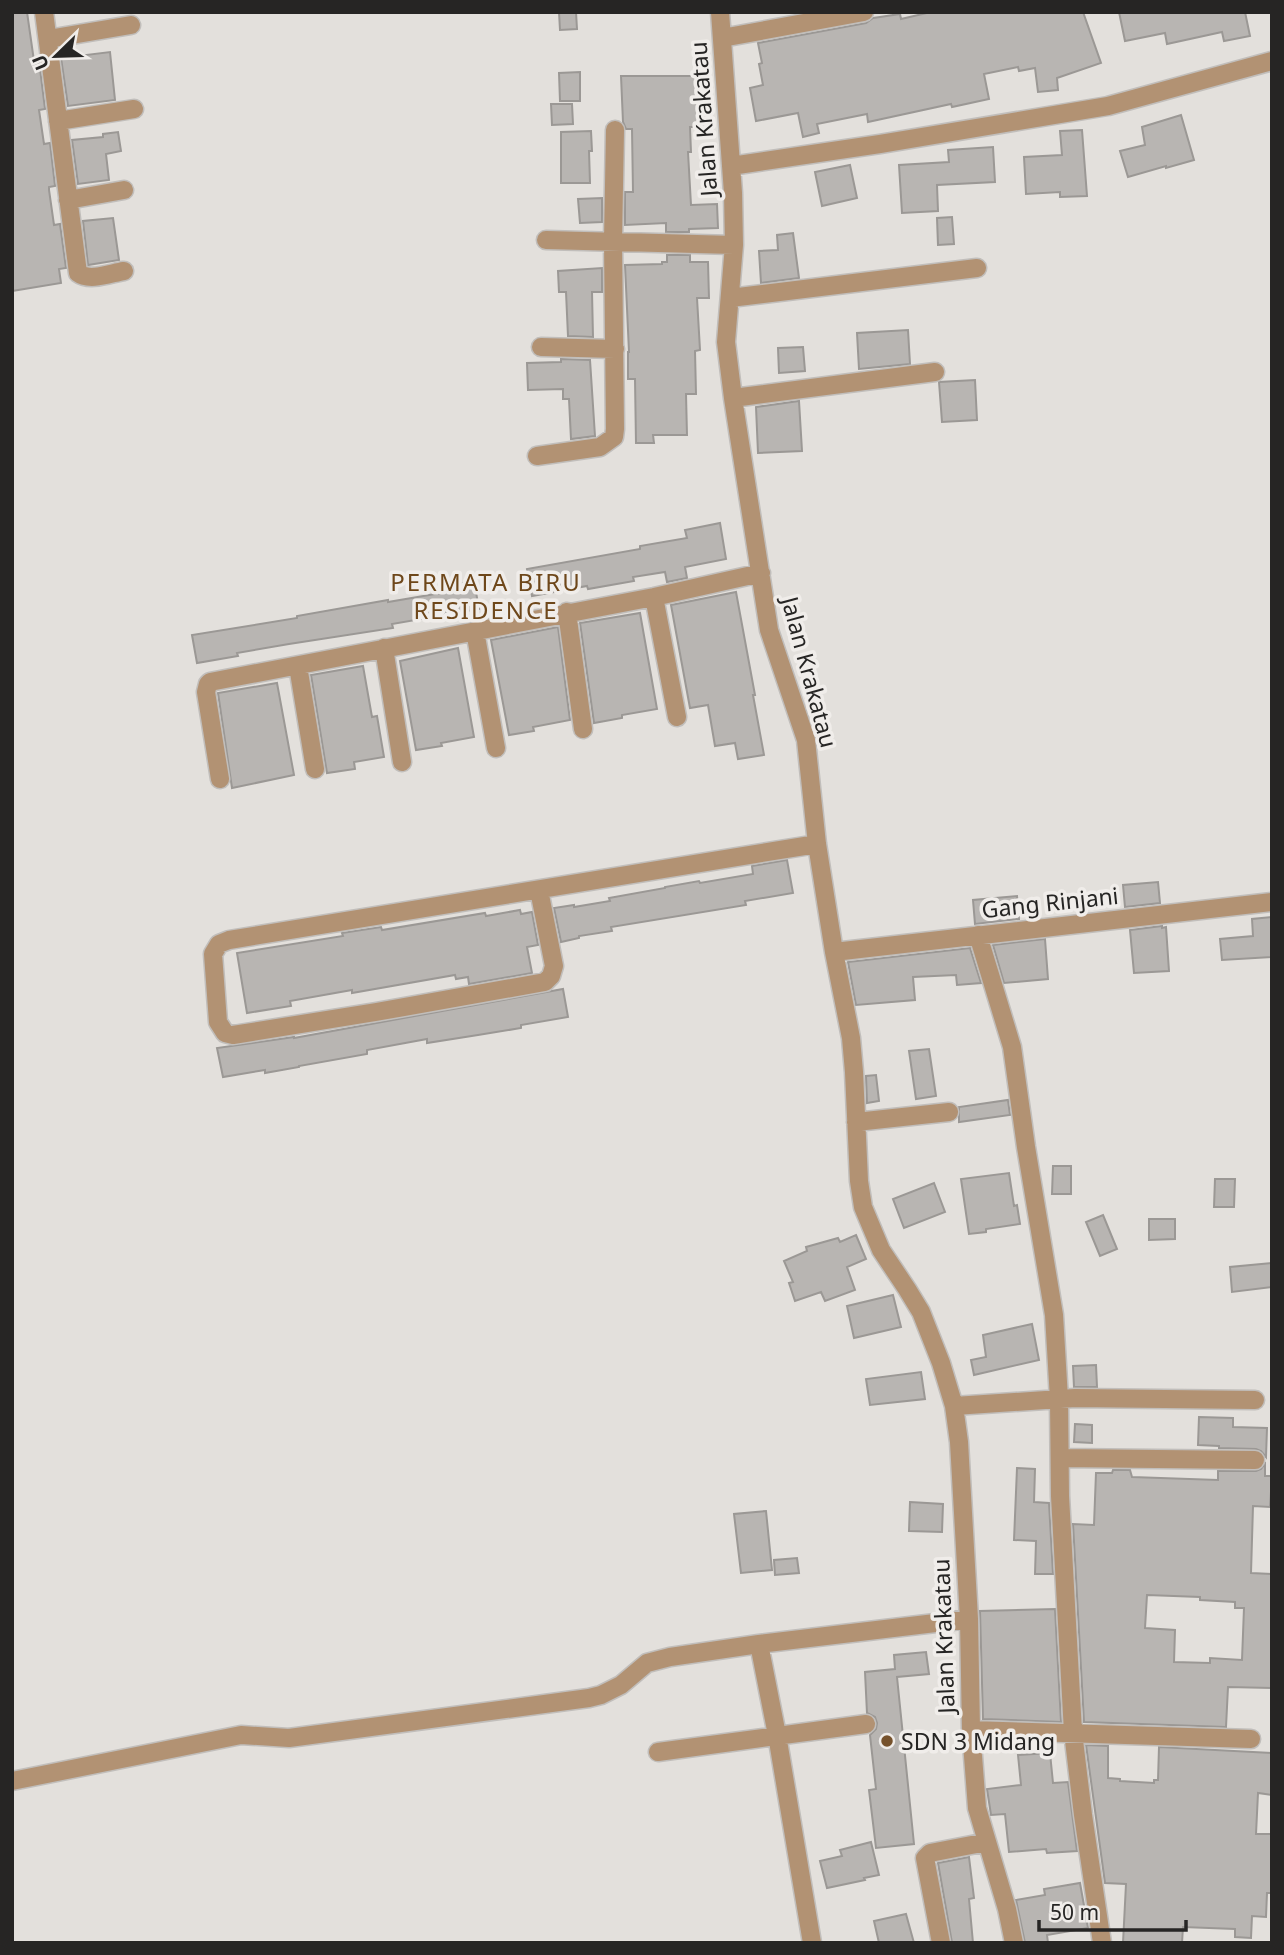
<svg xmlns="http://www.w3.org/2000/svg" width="1284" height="1955" font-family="'Noto Sans',sans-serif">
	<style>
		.building { fill: #b8b5b2; stroke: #9b9895; stroke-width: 2; fill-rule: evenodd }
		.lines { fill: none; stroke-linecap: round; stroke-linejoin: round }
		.minor-casing { stroke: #c1bebb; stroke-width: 21 }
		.minor { stroke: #b29273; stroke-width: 18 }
		.poi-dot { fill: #76522c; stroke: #f0edea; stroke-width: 2.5 }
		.labels { text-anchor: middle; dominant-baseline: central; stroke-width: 7; stroke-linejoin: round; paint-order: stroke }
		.street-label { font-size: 23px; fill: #262524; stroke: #f0edea }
		.poi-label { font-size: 23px; fill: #262524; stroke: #f0edea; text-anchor: start }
		.neighbourhood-label { font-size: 24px; letter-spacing: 2px; fill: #6e471a; stroke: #f0edea }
	</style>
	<rect width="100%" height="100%" fill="#e3e0dc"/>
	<!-- building -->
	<path class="building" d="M 12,12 L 27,12 L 34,61 L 39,61 L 45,109 L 39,110 L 44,144 L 50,143 L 55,186 L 49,187 L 49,190 L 54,225 L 60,224 L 66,268 L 59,269 L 61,283 L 12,291 Z
		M 559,12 L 576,12 L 577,29 L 560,30 Z
		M 931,12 L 1083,12 L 1101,63 L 1057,78 L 1058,90 L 1038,92 L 1035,68 L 1019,71 L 1018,67 L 984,74 L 989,99 L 952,107 L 951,104 L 868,122 L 867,114 L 817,124 L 819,133 L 803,137 L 798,113 L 756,121 L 750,88 L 763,85 L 759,64 L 762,63 L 758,43 L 866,23 L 873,18 L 880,17 L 900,14 L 901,19 Z
		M 1119,12 L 1245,12 L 1250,36 L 1224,41 L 1222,32 L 1167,44 L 1165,33 L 1125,41 Z
		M 110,52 L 115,100 L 68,106 L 61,58 Z
		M 580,72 L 580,101 L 560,101 L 559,73 Z
		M 621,76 L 706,76 L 707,127 L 690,127 L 691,152 L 688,152 L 691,205 L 717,204 L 718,228 L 689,229 L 689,232 L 666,232 L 666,223 L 625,225 L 625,192 L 633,192 L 632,129 L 626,129 L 623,122 Z
		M 551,104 L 572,104 L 573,124 L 552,125 Z
		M 1181,115 L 1194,160 L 1166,168 L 1166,166 L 1128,177 L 1120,151 L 1145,145 L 1142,127 Z
		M 1082,130 L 1087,196 L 1060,197 L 1060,192 L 1026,194 L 1024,157 L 1062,155 L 1060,131 Z
		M 591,131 L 592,151 L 589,151 L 590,183 L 561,183 L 561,132 Z
		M 118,132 L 121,151 L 106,154 L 109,180 L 78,184 L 72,140 L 103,137 L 103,134 Z
		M 993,147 L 995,182 L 937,185 L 938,211 L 902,213 L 899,165 L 949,162 L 948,150 Z
		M 850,165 L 857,198 L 822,206 L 815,172 Z
		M 602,198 L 602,222 L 580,223 L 578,199 Z
		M 952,217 L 954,244 L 938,245 L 937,218 Z
		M 113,218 L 119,260 L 88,265 L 83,221 Z
		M 793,233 L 799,278 L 761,283 L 759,251 L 778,250 L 777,235 Z
		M 667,255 L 690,255 L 690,262 L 708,262 L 709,298 L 697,298 L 700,350 L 695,351 L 696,394 L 686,394 L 687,435 L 653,435 L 654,443 L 636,443 L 635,379 L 628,379 L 628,352 L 629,352 L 625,265 L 662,264 L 662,262 L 667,262 Z
		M 602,268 L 602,292 L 592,292 L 593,337 L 568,336 L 566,292 L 559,292 L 558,271 Z
		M 908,330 L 910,364 L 859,369 L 857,333 Z
		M 803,347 L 805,371 L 779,373 L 778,348 Z
		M 561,359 L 590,360 L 595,436 L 571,439 L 569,399 L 563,399 L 563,389 L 528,390 L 527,363 L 561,362 Z
		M 975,380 L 977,420 L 942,422 L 939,382 Z
		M 799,401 L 802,451 L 758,453 L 756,407 Z
		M 720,523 L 726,559 L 685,567 L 687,578 L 667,582 L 665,572 L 633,577 L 634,581 L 588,589 L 587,586 L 532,596 L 527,569 L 640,549 L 640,546 L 687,538 L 685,530 Z
		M 474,581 L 479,609 L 392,624 L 393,628 L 289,644 L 237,653 L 238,656 L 197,663 L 192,635 L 297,618 L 297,616 L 388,600 L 388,602 L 447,592 L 445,586 Z
		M 736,592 L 755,695 L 753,695 L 764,755 L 738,759 L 735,743 L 715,746 L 708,705 L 690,708 L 671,605 Z
		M 640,613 L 657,709 L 622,715 L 622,718 L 594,723 L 580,623 Z
		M 558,627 L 570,720 L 533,727 L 534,731 L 509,735 L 491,640 Z
		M 458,648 L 474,737 L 441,743 L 442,746 L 416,750 L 400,661 Z
		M 363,666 L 372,717 L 377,716 L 384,757 L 354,762 L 355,769 L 327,773 L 311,675 Z
		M 277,683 L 294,775 L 232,788 L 218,693 Z
		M 787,860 L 793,893 L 745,901 L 746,905 L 611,927 L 612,931 L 579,936 L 579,938 L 561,942 L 554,908 L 574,905 L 574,907 L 610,901 L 609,898 L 665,888 L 665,887 L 699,881 L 700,883 L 753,874 L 752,866 Z
		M 1158,882 L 1160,903 L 1125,907 L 1123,885 Z
		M 1017,896 L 1019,919 L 975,924 L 973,900 Z
		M 520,910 L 521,914 L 532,912 L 538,945 L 527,947 L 532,973 L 469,984 L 468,977 L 456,979 L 455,975 L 352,993 L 352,990 L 290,1001 L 291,1006 L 247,1013 L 237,953 L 343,936 L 342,933 L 381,927 L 382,930 L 485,913 L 486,916 Z
		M 1272,917 L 1272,957 L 1222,960 L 1220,939 L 1253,936 L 1252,919 Z
		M 1162,926 L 1162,928 L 1166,927 L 1169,971 L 1134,973 L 1130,930 Z
		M 1045,939 L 1048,979 L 1004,983 L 993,945 Z
		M 970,948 L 981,983 L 957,985 L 956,975 L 913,977 L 915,1000 L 856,1005 L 848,962 Z
		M 563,989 L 568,1017 L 521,1025 L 521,1028 L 478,1035 L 427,1043 L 427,1039 L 367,1050 L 367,1054 L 299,1066 L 299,1067 L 265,1073 L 265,1070 L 223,1077 L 217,1048 L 294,1037 L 294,1038 Z
		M 929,1049 L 936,1096 L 916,1099 L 909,1051 Z
		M 876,1075 L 879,1101 L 867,1103 L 866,1076 Z
		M 1008,1100 L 1010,1115 L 959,1122 L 959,1107 Z
		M 1053,1166 L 1071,1166 L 1071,1194 L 1052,1194 Z
		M 1009,1173 L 1014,1206 L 1017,1205 L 1020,1224 L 986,1229 L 986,1232 L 969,1234 L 961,1179 Z
		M 1215,1179 L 1235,1179 L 1234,1207 L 1214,1207 Z
		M 934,1183 L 945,1212 L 904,1228 L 893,1199 Z
		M 1103,1215 L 1117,1249 L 1100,1256 L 1086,1222 Z
		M 1149,1219 L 1175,1219 L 1175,1239 L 1149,1240 Z
		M 856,1235 L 866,1259 L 847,1267 L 855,1290 L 825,1301 L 821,1292 L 795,1301 L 789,1283 L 793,1282 L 784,1261 L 807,1251 L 806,1247 L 838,1238 L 840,1242 Z
		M 1272,1263 L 1272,1287 L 1232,1292 L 1230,1267 Z
		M 893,1295 L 901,1327 L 854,1338 L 847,1306 Z
		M 1032,1324 L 1039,1360 L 974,1375 L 971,1360 L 986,1357 L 983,1335 Z
		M 1096,1365 L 1097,1387 L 1074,1387 L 1073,1366 Z
		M 921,1372 L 925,1399 L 870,1405 L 866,1379 Z
		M 1199,1417 L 1233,1418 L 1233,1427 L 1267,1428 L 1266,1457 L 1261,1451 L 1256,1449 L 1219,1448 L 1219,1446 L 1198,1445 Z
		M 1075,1424 L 1092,1425 L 1092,1443 L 1074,1442 Z
		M 1265,1464 L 1265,1476 L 1272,1476 L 1270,1507 L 1253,1506 L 1251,1573 L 1272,1574 L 1272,1688 L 1228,1687 L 1226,1727 L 1084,1722 L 1073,1524 L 1094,1525 L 1096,1473 L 1112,1473 L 1113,1470 L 1130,1470 L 1132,1477 L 1218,1480 L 1218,1471 L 1256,1471 L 1261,1469 ZM 1147,1595 L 1200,1597 L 1200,1600 L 1235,1602 L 1235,1608 L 1244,1608 L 1242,1660 L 1210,1658 L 1210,1663 L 1174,1662 L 1175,1630 L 1145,1628 Z
		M 1017,1468 L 1035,1469 L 1034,1502 L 1049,1503 L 1053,1574 L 1035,1574 L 1036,1541 L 1014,1540 Z
		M 910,1502 L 943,1504 L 942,1532 L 909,1531 Z
		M 766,1511 L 772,1570 L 741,1573 L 734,1514 Z
		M 797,1558 L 799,1573 L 775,1575 L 774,1560 Z
		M 1055,1609 L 1061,1722 L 983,1719 L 980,1611 Z
		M 926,1652 L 929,1674 L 897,1677 L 914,1844 L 876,1848 L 869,1790 L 876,1789 L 870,1735 L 876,1729 L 877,1723 L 875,1717 L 867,1713 L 865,1672 L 895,1669 L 894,1655 Z
		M 1086,1745 L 1108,1746 L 1108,1778 L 1120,1779 L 1120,1781 L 1154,1783 L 1154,1780 L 1158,1780 L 1159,1747 L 1272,1753 L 1272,1795 L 1258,1793 L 1256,1834 L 1272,1834 L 1272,1893 L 1267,1893 L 1266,1917 L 1252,1916 L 1251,1938 L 1235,1937 L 1235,1929 L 1183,1927 L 1182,1943 L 1123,1943 L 1126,1884 L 1105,1883 Z
		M 1050,1753 L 1053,1783 L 1068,1782 L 1077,1851 L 1047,1853 L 1046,1849 L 1009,1852 L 1005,1814 L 991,1815 L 987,1789 L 1021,1785 L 1018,1755 Z
		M 871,1842 L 879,1875 L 864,1878 L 865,1880 L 827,1888 L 820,1861 L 842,1856 L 840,1850 Z
		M 969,1857 L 974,1898 L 969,1899 L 973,1943 L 952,1943 L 938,1863 Z
		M 1080,1883 L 1088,1928 L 1047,1935 L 1048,1943 L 1025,1943 L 1016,1900 L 1045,1895 L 1044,1889 Z
		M 906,1914 L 914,1943 L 879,1943 L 874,1921 Z"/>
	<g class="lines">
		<defs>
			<path id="minor" d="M 44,12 L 78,273 C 90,282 111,273 124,271
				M 720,12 L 733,193 L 734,245 L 726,342 L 733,398 L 769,630 L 806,740 L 817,844 L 834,952 L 851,1038 L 854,1072 L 859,1181 L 863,1207 L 881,1250 L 907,1289 L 921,1312 L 941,1363 L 954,1406 L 959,1442 L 969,1619 L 971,1730 L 977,1808 L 1007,1909 L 1014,1943
				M 722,38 L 864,12
				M 48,39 L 131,25
				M 58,121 L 134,109
				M 731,166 L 880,144 L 1108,106 L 1272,61
				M 68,200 L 124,190
				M 546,240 L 734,245
				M 730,298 L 977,268
				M 541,347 L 615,349
				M 733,398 L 935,372
				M 537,456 L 600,447 L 614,437 L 615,429 L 613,241 L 615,130
				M 654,597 L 677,717
				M 567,612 L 583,729
				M 475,631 L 496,748
				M 384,648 L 402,762
				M 298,666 L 315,769
				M 220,779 L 206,692 L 208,684 L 210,682 L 654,597 L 761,573
				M 539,890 L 554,966 L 551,976 L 545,982 L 376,1012 L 233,1035 L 225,1033 L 218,1022 L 213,954 L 219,944 L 229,940 L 817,844
				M 978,935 L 1012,1047 L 1026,1147 L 1054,1315 L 1059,1399 L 1060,1496 L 1073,1732 L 1083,1815 L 1102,1943
				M 834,952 L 1272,902
				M 856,1122 L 949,1112
				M 954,1406 L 1075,1398 L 1255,1400
				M 1060,1458 L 1255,1460
				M 759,1644 L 777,1735 L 812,1943
				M 971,1730 L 1251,1739
				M 658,1752 L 866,1724
				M 12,1781 L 241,1735 L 289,1738 L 589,1698 L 601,1695 L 621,1685 L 647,1663 L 670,1657 L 759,1644 L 969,1619
				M 941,1943 L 925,1858 L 930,1853 L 987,1842"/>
		</defs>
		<!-- minor casing -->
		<use href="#minor" class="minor-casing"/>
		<!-- minor -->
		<use href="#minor" class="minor"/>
	</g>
	<!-- markers -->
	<circle class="poi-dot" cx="887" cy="1741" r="7"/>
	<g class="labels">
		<!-- street labels -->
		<g class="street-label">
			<text transform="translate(703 119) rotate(-94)">Jalan Krakatau</text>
			<text transform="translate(810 672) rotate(75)">Jalan Krakatau</text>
			<text transform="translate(1050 902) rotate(-6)">Gang Rinjani</text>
			<text transform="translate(943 1636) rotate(-92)">Jalan Krakatau</text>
		</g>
		<!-- poi labels -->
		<g class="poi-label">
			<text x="901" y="1741">SDN 3 Midang</text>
		</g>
		<!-- neighbourhood labels -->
		<g class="neighbourhood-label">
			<text x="486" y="581">PERMATA BIRU<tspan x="486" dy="28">RESIDENCE</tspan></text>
		</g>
	</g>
	<!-- border -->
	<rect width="1284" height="1955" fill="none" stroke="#262524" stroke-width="28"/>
	<!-- north arrow -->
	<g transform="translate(56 56) rotate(247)" stroke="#f0edea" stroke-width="5" paint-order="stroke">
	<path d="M0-5L12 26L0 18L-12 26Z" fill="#262524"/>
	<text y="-10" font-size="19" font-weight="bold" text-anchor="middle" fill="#262524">U</text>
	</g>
	<!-- scale -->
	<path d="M1039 1920v10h147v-10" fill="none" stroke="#262524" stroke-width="3.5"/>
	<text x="1050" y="1920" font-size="21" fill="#262524" stroke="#f0edea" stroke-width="5" paint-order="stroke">50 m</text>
</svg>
